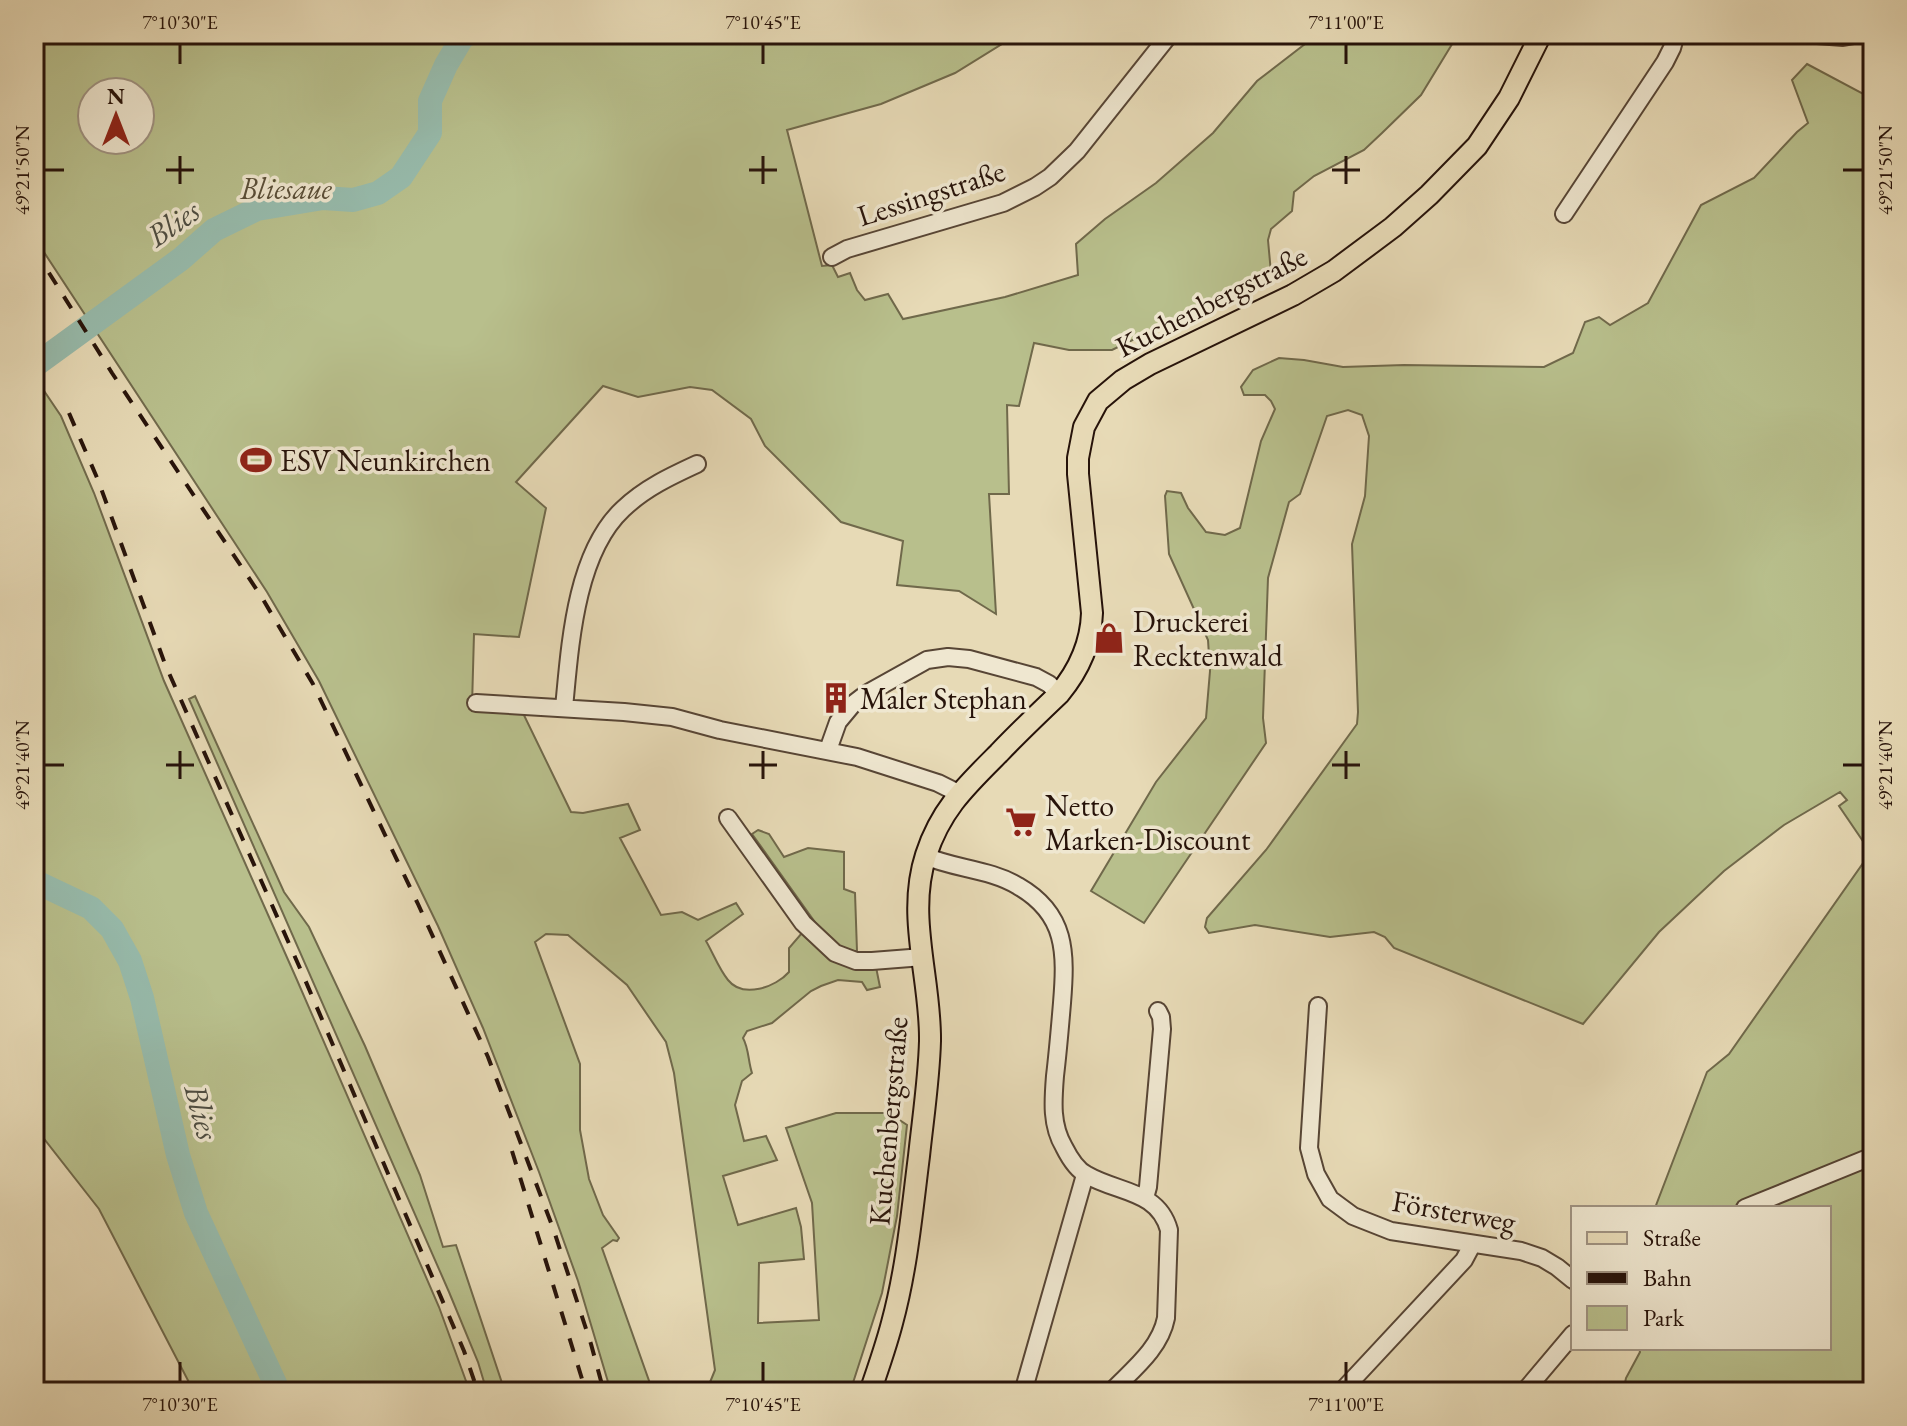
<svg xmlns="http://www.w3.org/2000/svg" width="1907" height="1426" font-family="'EB Garamond',serif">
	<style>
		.green { fill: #b8bf8c; stroke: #70694b; stroke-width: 2; fill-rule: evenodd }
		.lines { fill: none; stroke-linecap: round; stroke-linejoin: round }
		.river { stroke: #97bbac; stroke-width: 24 }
		.minor-casing { stroke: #574535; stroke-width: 20 }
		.major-casing { stroke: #27130a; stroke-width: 24 }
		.minor { stroke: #efe7d0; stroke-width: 16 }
		.major { stroke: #e7dab6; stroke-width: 20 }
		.rail { stroke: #27130a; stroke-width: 4; stroke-dasharray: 14 14; stroke-linecap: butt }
		.ticks { fill: none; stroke: #27130a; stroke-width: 3 }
		.labels { text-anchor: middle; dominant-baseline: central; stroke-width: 7; stroke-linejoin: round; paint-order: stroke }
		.park-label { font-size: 30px; font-style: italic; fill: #5a4f38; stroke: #efe7d0 }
		.street-label { font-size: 30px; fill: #27130a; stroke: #efe7d0 }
		.poi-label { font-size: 30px; fill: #27130a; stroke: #efe7d0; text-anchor: start }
		.water-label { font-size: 32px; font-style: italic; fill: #4e4e43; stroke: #efe7d0 }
		.neatline { fill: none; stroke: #27130a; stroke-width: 3 }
		.ticks-label { font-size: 20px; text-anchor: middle; fill: #27130a }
	</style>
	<rect width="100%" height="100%" fill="#e7dab6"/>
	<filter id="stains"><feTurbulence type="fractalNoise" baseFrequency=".0025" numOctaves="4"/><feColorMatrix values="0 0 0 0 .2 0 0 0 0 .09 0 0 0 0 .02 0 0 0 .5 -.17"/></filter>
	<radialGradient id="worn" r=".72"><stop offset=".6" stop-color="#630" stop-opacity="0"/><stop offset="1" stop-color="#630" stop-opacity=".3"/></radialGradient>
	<!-- green -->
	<path class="green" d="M 34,34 L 1018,34 L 955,73 L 881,104 L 787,130 L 822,266 L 832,265 L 838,277 L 850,273 L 857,290 L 865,300 L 888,294 L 903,319 L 1005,297 L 1078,275 L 1076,244 L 1105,219 L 1156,183 L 1213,133 L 1257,81 L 1318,34 L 1446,34 L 1454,41 L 1421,95 L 1382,133 L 1364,150 L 1314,176 L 1294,192 L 1292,211 L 1271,229 L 1268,240 L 1271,273 L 1112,350 L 1069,350 L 1034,343 L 1019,406 L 1007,405 L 1009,494 L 989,494 L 996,614 L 959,591 L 897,585 L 903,541 L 841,522 L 765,446 L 751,419 L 712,390 L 690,387 L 638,397 L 603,386 L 516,482 L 546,508 L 519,637 L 474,634 L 472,706 L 521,709 L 571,812 L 583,813 L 628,804 L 640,830 L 620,838 L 661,915 L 682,912 L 698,920 L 736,903 L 743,914 L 706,941 C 713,953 719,969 728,980 C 743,999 776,987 789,972 L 789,948 L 802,933 L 825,953 L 876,967 L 880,987 L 867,990 L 862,982 L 838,980 L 821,986 L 811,991 L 772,1023 L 747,1031 L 743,1038 C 749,1049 748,1061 752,1073 L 742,1081 L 735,1105 L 744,1141 L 766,1136 L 777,1160 L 723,1176 L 738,1225 L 796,1208 L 801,1227 L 804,1259 L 759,1263 L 758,1323 L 819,1320 L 812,1203 L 786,1128 L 836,1113 L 889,1113 L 907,1125 L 897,1216 L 882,1293 L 850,1392 L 706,1392 L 715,1370 L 674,1073 L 666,1042 L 627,985 L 568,935 L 546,934 L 535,942 L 580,1064 L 580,1130 L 589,1179 L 603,1215 L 619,1238 L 617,1241 L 613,1240 L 602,1248 L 653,1392 L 611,1392 L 578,1281 L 539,1172 L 483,1028 L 438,926 L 319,681 L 267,592 L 34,237 ZM 92,92 L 140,92 L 140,140 L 92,140 Z
		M 1807,64 L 1873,99 L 1873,847 L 1869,850 L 1839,806 L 1847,800 L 1840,792 L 1784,825 L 1724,871 L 1659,932 L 1583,1024 L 1394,948 L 1385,937 L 1374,932 L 1330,937 L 1255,925 L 1209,933 L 1205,927 L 1207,918 L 1266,850 L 1357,724 L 1358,712 L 1352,544 L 1365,496 L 1369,436 L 1362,415 L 1348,410 L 1327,416 L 1300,494 L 1289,502 L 1268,578 L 1263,718 L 1266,743 L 1144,923 L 1091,891 L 1156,782 L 1206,718 L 1210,671 L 1208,640 L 1169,554 L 1165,496 L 1167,491 L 1181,493 L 1188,508 L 1206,532 L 1225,535 L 1240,528 L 1261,441 L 1275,409 L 1271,401 L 1265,395 L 1244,395 L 1241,387 L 1253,370 L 1279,358 L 1304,360 L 1343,367 L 1404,365 L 1544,367 L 1573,353 L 1585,322 L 1599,317 L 1610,325 L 1648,303 L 1701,205 L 1754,178 L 1797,132 L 1808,123 L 1792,80 Z
		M 34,376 L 61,416 L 94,493 L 164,681 L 297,980 L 439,1307 L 470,1392 L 194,1392 L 99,1209 L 41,1135 L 34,1134 Z
		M 195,696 L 284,892 L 309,927 L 365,1046 L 420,1175 L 443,1247 L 456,1245 L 505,1392 L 487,1392 L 478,1362 L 449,1292 L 189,699 Z
		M 758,830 L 769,834 L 784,857 L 808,848 L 844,852 L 844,889 L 855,893 L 857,951 L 845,951 L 827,939 L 752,834 Z
		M 1873,849 L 1873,1392 L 1623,1392 L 1626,1378 L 1640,1352 L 1639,1348 L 1829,1348 L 1829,1208 L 1655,1208 L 1707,1072 L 1729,1054 Z"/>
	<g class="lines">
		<!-- river -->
		<path class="river" d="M 34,366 L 181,259 L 214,230 L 257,209 L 323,198 L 353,200 L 378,193 L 401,177 L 430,133 L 430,101 L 446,65 L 462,38 L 468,34
			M 34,881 L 91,908 L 112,929 L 130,961 L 142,998 L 178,1155 L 196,1213 L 279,1392"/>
		<defs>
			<path id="minor" d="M 1804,34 L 1843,37 L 1860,34
				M 1564,214 L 1665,62 L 1672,48 L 1676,34
				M 832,257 L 847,249 L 1003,203 L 1035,187 L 1050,177 L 1077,151 L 1170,34
				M 476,703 L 624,712 L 672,717 L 720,730 L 857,757 L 938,783 L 958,793
				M 564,708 C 570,646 575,554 623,509 C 645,488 671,476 697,464
				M 828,750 L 838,722 L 853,704 L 866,694 L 927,660 L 948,657 L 969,659 L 1036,677 L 1049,684 L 1059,694
				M 728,818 L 803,923 L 835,953 L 856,961 L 872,961 L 923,957
				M 925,856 C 955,869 990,869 1018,886 C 1067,914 1066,953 1062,1003 C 1060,1027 1058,1051 1055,1076 C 1053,1101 1051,1125 1064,1147 C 1069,1157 1077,1170 1087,1175 C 1118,1193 1158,1190 1169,1230 L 1166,1318 C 1160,1349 1132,1370 1111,1392
				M 1318,1006 L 1309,1148 L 1316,1174 L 1330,1199 L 1353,1216 L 1391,1231 L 1521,1251 L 1542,1258 L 1557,1267 L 1573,1280
				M 1145,1198 L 1148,1187 L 1162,1029 L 1161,1017 L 1158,1011
				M 1745,1208 L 1873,1156
				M 1023,1392 L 1085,1175
				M 1341,1392 L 1464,1260 L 1472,1245
				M 1524,1392 L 1573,1334"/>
			<path id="major" d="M 870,1392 C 878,1369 886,1346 892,1323 C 907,1268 912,1211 919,1156 C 923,1118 929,1079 930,1041 C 931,979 906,916 926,855 C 941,809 966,786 999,753 C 1018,733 1039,713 1059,694 C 1079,670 1091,644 1092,613 L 1078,474 L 1078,458 L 1084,427 L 1098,401 L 1123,380 L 1150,364 L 1293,295 L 1334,271 L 1393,227 L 1429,195 L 1477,146 L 1509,98 L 1541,34"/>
		</defs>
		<!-- minor casing -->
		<use href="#minor" class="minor-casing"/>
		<!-- major casing -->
		<use href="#major" class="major-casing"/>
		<!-- minor -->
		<use href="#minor" class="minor"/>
		<!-- major -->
		<use href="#major" class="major"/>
		<!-- rail -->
		<path class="rail" d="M 34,249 L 112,373 L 261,596 L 313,684 L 418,904 L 488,1057 L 553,1228 L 591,1344 L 604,1392
			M 69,413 L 98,480 L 165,664 L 303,975 L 464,1351 L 478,1392
			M 512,1151 L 586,1392"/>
	</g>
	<!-- ticks -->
	<path class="ticks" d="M 180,44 L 180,64M 763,44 L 763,64M 1346,44 L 1346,64M 180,156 L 180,184M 763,156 L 763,184M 1346,156 L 1346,184M 44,170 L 64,170M 166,170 L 194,170M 749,170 L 777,170M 1332,170 L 1360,170M 1843,170 L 1863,170M 180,751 L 180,779M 763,751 L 763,779M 1346,751 L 1346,779M 44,765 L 64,765M 166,765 L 194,765M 749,765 L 777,765M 1332,765 L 1360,765M 1843,765 L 1863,765M 180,1362 L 180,1382M 763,1362 L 763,1382M 1346,1362 L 1346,1382"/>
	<!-- icons -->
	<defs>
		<symbol id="stadium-bare" viewBox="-9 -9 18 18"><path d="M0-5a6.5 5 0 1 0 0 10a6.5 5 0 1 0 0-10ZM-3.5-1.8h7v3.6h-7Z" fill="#8f2418" stroke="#efe7d0" stroke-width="2.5" paint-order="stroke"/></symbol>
		<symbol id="shop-bare" viewBox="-9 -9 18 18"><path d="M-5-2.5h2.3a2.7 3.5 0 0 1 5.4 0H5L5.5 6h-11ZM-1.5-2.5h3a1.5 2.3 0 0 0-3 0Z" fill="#8f2418" stroke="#efe7d0" stroke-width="2.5" paint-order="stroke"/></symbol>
		<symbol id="building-bare" viewBox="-9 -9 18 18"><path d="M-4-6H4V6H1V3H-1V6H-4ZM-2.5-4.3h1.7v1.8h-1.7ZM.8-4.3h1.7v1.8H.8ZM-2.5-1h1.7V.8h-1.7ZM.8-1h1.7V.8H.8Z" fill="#8f2418" stroke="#efe7d0" stroke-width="2.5" paint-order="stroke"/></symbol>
		<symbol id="supermarket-bare" viewBox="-9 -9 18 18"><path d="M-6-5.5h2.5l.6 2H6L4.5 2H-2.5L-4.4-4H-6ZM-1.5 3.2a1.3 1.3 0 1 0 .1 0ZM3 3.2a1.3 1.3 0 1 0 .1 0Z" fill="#8f2418" stroke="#efe7d0" stroke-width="2.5" paint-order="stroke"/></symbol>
	</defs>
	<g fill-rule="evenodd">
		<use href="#stadium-bare" x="234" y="438" width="44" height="44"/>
		<use href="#shop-bare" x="1087" y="616" width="44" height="44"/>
		<use href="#building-bare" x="814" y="676" width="44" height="44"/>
		<use href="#supermarket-bare" x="999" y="800" width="44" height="44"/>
	</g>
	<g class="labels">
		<!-- park labels -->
		<g class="park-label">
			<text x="286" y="188">Bliesaue</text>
		</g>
		<!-- street labels -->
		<g class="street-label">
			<text transform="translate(931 193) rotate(-18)">Lessingstraße</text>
			<text transform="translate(1211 301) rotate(-27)">Kuchenbergstraße</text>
			<text transform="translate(888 1121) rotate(-85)">Kuchenbergstraße</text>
			<text transform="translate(1454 1211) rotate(10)">Försterweg</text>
		</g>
		<!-- poi labels -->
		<g class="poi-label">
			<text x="280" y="460">ESV Neunkirchen</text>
			<text x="1133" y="621">Druckerei<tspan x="1133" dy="34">Recktenwald</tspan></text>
			<text x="860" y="698">Maler Stephan</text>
			<text x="1045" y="805">Netto<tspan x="1045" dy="34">Marken-Discount</tspan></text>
		</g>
		<!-- water labels -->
		<g class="water-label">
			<text transform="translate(173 223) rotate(-35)">Blies</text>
			<text transform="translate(202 1112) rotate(75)">Blies</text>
		</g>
	</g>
	<!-- margin -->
	<rect width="1907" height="1426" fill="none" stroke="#e7dab6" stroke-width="88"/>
	<!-- legend -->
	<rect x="1571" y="1206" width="260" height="144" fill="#efe7d0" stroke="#9f9281" stroke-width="2"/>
	<rect x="1587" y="1232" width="40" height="12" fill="#e7dab6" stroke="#9f9281" stroke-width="2"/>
	<text x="1643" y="1246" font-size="24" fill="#27130a">Straße</text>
	<rect x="1587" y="1272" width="40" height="12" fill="#27130a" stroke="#9f9281" stroke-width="2"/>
	<text x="1643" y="1286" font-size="24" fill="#27130a">Bahn</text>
	<rect x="1587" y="1306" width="40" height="24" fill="#b8bf8c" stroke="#9f9281" stroke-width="2"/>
	<text x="1643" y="1326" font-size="24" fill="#27130a">Park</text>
	<!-- north arrow -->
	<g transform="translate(116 116)"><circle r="38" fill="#efe7d0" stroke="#9f9281" stroke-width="2"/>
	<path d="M0-6L14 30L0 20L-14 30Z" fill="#8f2418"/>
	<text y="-12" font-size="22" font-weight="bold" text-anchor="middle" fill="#27130a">N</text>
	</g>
	<rect x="44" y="44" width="1819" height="1338" class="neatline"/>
	<g class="ticks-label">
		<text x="180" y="29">7°10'30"E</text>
		<text x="763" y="29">7°10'45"E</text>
		<text x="1346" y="29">7°11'00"E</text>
		<text transform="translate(22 170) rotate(-90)" y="7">49°21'50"N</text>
		<text transform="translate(1885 170) rotate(-90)" y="7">49°21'50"N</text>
		<text transform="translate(22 765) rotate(-90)" y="7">49°21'40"N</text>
		<text transform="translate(1885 765) rotate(-90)" y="7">49°21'40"N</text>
		<text x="180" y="1411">7°10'30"E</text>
		<text x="763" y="1411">7°10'45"E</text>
		<text x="1346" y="1411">7°11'00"E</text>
	</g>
	<rect width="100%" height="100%" filter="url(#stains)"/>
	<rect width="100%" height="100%" fill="url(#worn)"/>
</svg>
